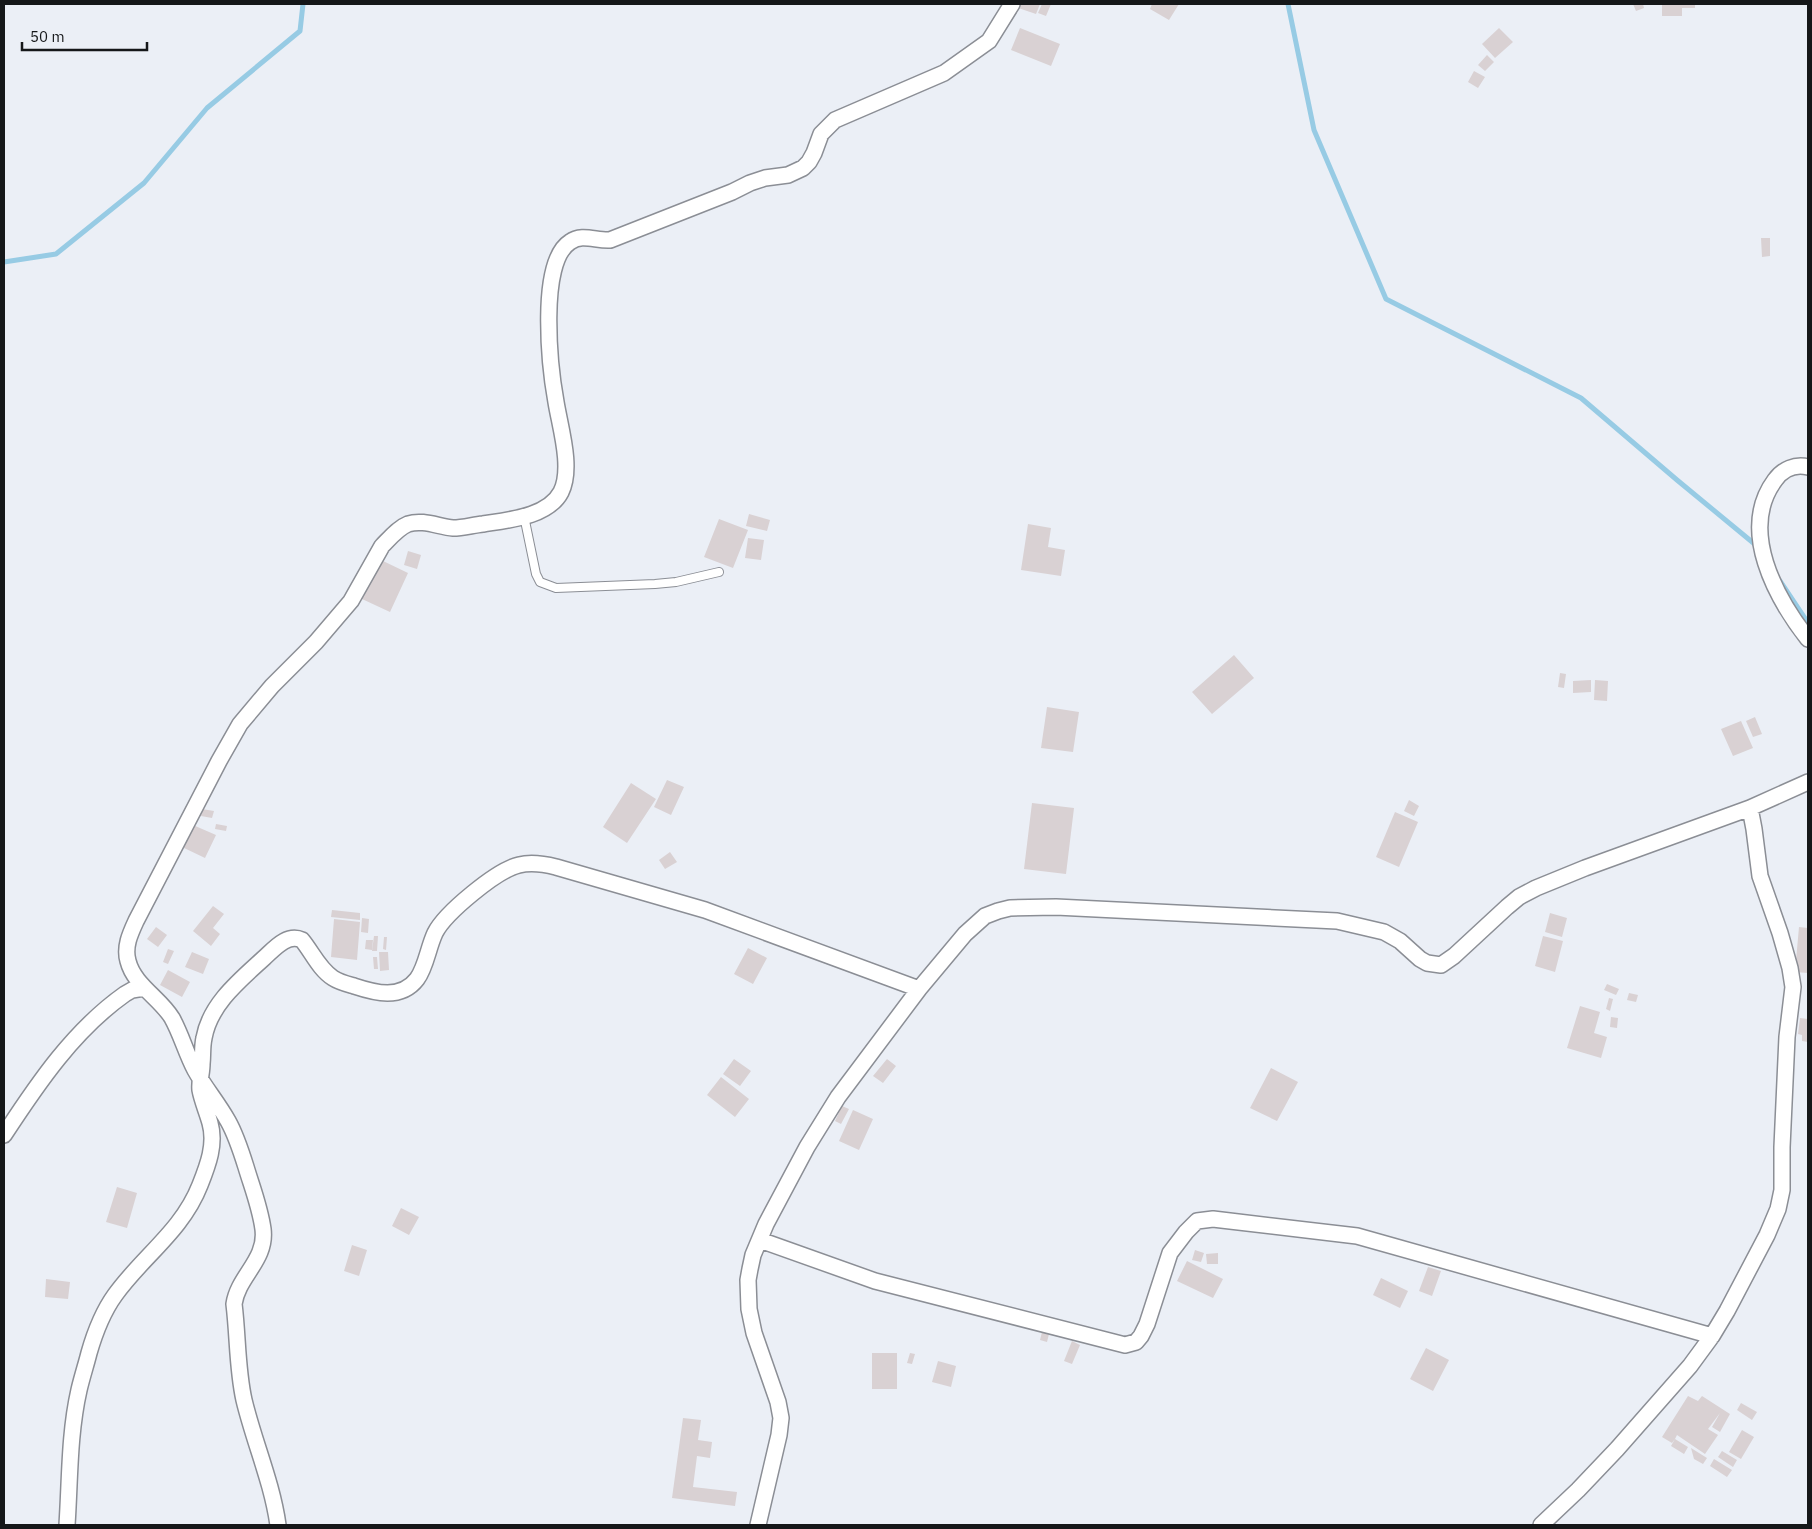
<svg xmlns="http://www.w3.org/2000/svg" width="1812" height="1529" font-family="'IBM Plex Sans',sans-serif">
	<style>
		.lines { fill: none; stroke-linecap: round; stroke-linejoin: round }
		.stream { stroke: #97cbe4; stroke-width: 5 }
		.building { fill: #d9d1d3 }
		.lane-casing { stroke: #8b8e95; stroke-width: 10 }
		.street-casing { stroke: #8b8e95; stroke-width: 18 }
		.lane { stroke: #fff; stroke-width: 8 }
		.street { stroke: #fff; stroke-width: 15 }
	</style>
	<rect width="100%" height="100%" fill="#ebeff6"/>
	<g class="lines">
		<!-- stream -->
		<path class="stream" d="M 1288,4 L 1314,130 L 1386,299 L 1581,398 L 1677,480 L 1757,546
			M 4,262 L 56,254 L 144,183 L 207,108 L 300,31 L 303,4
			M 1780,581 L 1808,623"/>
	</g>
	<!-- building -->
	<path class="building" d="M 1017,4 L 1040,4 L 1036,14 L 1015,7 Z
		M 1042,4 L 1051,4 L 1046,16 L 1038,13 Z
		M 1152,4 L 1179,4 L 1169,20 L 1150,9 Z
		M 1633,4 L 1643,4 L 1644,8 L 1636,11 Z
		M 1662,4 L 1695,4 L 1695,8 L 1682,8 L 1682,16 L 1662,16 Z
		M 1020,28 L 1060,44 L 1051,66 L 1011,50 Z
		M 1499,28 L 1513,42 L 1495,58 L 1482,44 Z
		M 1487,55 L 1494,62 L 1485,71 L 1478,65 Z
		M 1474,71 L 1485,77 L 1478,88 L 1468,82 Z
		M 1761,238 L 1770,238 L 1770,256 L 1762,257 Z
		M 749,514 L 770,520 L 767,531 L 746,526 Z
		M 719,519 L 748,530 L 733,568 L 704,557 Z
		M 1028,524 L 1051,528 L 1048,547 L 1065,550 L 1061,576 L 1021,570 Z
		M 748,538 L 764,540 L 761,560 L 745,558 Z
		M 408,551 L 421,555 L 417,569 L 404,565 Z
		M 381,560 L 408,573 L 390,612 L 362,599 Z
		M 1234,655 L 1254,678 L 1212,714 L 1192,692 Z
		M 1560,673 L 1566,674 L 1564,688 L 1558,687 Z
		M 1591,680 L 1591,692 L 1573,693 L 1573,681 Z
		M 1595,680 L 1608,681 L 1607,701 L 1594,700 Z
		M 1047,707 L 1079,712 L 1073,752 L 1041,748 Z
		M 1755,717 L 1762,734 L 1753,737 L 1746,721 Z
		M 1741,721 L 1753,748 L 1733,756 L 1721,729 Z
		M 667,780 L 684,787 L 671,815 L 654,807 Z
		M 631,783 L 656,799 L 627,843 L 603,827 Z
		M 1409,800 L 1419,806 L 1414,816 L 1404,811 Z
		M 1032,803 L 1074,808 L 1066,874 L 1024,869 Z
		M 202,809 L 214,811 L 212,818 L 201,816 Z
		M 1395,812 L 1418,822 L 1399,867 L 1376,857 Z
		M 216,824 L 227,826 L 226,831 L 215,829 Z
		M 193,825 L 216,835 L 205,858 L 182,847 Z
		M 670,852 L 677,862 L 665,869 L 659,860 Z
		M 213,906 L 224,914 L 213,928 L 220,934 L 211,946 L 193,931 Z
		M 332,910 L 360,913 L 360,920 L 331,917 Z
		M 1550,913 L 1567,918 L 1562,937 L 1545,932 Z
		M 362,918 L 369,919 L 368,933 L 361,932 Z
		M 334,919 L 360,922 L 357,960 L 331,957 Z
		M 156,927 L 167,935 L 158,947 L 147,939 Z
		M 1799,927 L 1808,928 L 1808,973 L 1795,972 Z
		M 374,936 L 378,936 L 377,951 L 372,951 Z
		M 1543,936 L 1563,941 L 1555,972 L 1535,966 Z
		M 384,937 L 387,937 L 386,950 L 383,949 Z
		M 366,940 L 373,940 L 372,950 L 365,949 Z
		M 748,948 L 767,958 L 753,984 L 734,974 Z
		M 168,949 L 174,951 L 168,964 L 163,962 Z
		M 192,952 L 209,959 L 203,974 L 185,967 Z
		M 379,952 L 388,952 L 389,970 L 380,971 Z
		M 373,957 L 377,957 L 378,969 L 374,969 Z
		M 168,970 L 190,982 L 182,997 L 160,985 Z
		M 1607,984 L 1619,989 L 1616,995 L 1604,990 Z
		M 1629,993 L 1638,995 L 1636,1002 L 1627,1000 Z
		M 1609,998 L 1613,999 L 1610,1011 L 1606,1009 Z
		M 1580,1006 L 1600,1012 L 1594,1033 L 1607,1037 L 1601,1058 L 1567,1048 Z
		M 1611,1017 L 1618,1018 L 1617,1028 L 1610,1027 Z
		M 1800,1018 L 1808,1019 L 1808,1042 L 1802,1041 L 1802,1035 L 1798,1034 Z
		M 734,1059 L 751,1071 L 740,1086 L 723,1074 Z
		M 887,1059 L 896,1066 L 883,1083 L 873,1076 Z
		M 1271,1068 L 1298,1082 L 1277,1121 L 1250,1108 Z
		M 721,1077 L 749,1099 L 735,1117 L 707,1095 Z
		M 842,1106 L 849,1109 L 841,1124 L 835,1121 Z
		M 853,1110 L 873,1119 L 859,1150 L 839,1141 Z
		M 117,1187 L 137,1193 L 127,1228 L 106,1222 Z
		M 401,1208 L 419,1217 L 409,1235 L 392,1226 Z
		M 352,1245 L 367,1250 L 359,1276 L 344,1271 Z
		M 1195,1250 L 1204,1253 L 1201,1262 L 1192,1260 Z
		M 1218,1253 L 1218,1264 L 1207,1264 L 1206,1254 Z
		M 1187,1261 L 1223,1279 L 1213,1298 L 1177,1281 Z
		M 1428,1267 L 1441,1271 L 1432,1296 L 1419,1291 Z
		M 1381,1278 L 1408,1291 L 1400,1308 L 1373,1295 Z
		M 46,1279 L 70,1282 L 68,1299 L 45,1297 Z
		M 1042,1332 L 1049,1334 L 1047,1342 L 1040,1340 Z
		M 1072,1341 L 1080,1345 L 1072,1364 L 1064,1361 Z
		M 1426,1348 L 1449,1360 L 1433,1391 L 1410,1379 Z
		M 872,1353 L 897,1353 L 897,1389 L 872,1389 Z
		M 910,1353 L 915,1354 L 912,1364 L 907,1363 Z
		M 938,1361 L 956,1366 L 951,1387 L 932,1382 Z
		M 1688,1396 L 1698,1401 L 1702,1396 L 1730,1414 L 1720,1432 L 1712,1427 L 1720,1413 L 1708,1429 L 1718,1435 L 1705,1454 L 1677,1435 L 1675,1439 L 1688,1447 L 1684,1454 L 1671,1446 L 1675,1439 L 1672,1443 L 1662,1437 Z
		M 1741,1403 L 1757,1412 L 1752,1420 L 1737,1410 Z
		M 683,1418 L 701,1420 L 698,1440 L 712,1442 L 710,1458 L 697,1456 L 693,1487 L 737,1492 L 735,1506 L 672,1498 Z
		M 1742,1430 L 1754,1437 L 1741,1459 L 1729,1452 Z
		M 1691,1448 L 1707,1458 L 1703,1464 L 1694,1459 Z
		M 1722,1451 L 1737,1460 L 1733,1467 L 1718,1457 Z
		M 1714,1459 L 1732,1470 L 1727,1477 L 1710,1466 Z"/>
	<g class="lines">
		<defs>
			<path id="lane" d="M 524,516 L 536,574 L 540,582 L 556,588 L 655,584 L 676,582 L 719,572"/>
			<path id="street" d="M 1808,467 C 1795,464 1783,469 1775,480 C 1738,530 1776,598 1808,639
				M 4,1135 C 38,1083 74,1030 125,994 L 132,990 L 144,988
				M 760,1240 L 875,1281 L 1125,1345 L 1136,1342 L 1141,1336 L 1147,1324 L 1170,1253 L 1186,1232 L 1197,1221 L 1213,1219 L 1357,1236 L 1712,1336
				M 67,1525 C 70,1480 69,1434 79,1390 C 82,1377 86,1365 89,1353 C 95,1332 102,1313 115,1295 C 143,1256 182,1231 200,1185 C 208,1165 216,1144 210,1123 C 207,1112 202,1101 200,1090 C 199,1081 202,1073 202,1064 C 203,1055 202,1047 204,1038 C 210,1004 240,980 264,958 C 274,949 287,933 302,940 C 312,952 319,969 333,978 C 339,982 347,984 354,986 C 375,993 401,1000 417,979 C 426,967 428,948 435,933 C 445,913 497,870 519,865 C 531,862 544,864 556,867 L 705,910 L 919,989
				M 278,1525 C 272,1482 254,1442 244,1400 C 237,1369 238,1336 234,1304 C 238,1276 267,1260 263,1229 C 260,1207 252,1187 246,1167 C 241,1151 236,1135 228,1121 C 218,1103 205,1088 195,1070 C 186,1053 181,1034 172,1018 C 160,998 134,985 128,961 C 124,947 130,934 136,921 L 219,761 L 240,724 L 272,686 L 316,642 L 351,601 L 382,546 C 390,538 398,528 408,524 C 423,519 439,527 453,528 C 463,528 473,525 483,524 C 508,520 548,517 561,492 C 573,468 560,427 556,402 C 550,369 538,262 570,242 C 582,233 596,241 610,240 L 732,192 L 750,183 L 765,178 L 788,175 L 803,168 L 809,162 L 814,153 L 821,134 L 835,120 L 944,73 L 989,41 L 1012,4
				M 758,1525 L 779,1435 L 781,1418 L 778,1402 L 754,1333 L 749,1309 L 748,1280 L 750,1269 L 753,1255 L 766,1224 L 807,1147 L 838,1097 L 919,989 L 965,934 L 985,916 L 998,911 L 1010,908 L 1056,907 L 1337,921 L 1384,932 L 1400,941 L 1420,959 L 1427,963 L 1441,965 L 1454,956 L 1507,907 L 1519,897 L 1536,888 L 1585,868 L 1750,808 L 1808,782
				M 1541,1525 L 1578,1490 L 1617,1449 L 1690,1366 L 1712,1336 L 1727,1311 L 1767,1235 L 1778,1209 L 1782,1190 L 1782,1147 L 1787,1037 L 1793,987 L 1790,968 L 1780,933 L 1760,876 L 1754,829 L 1750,808"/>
		</defs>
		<!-- lane casing -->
		<use href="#lane" class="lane-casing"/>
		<!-- street casing -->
		<use href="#street" class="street-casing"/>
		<!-- lane -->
		<use href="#lane" class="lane"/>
		<!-- street -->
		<use href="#street" class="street"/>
	</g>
	<!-- border -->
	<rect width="1812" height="1529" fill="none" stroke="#151719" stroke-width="10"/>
	<!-- scale -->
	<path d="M22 42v8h125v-8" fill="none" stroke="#151719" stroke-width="2.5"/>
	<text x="30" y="42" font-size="15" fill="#151719" stroke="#ebeff6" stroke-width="4" paint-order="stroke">50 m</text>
</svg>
